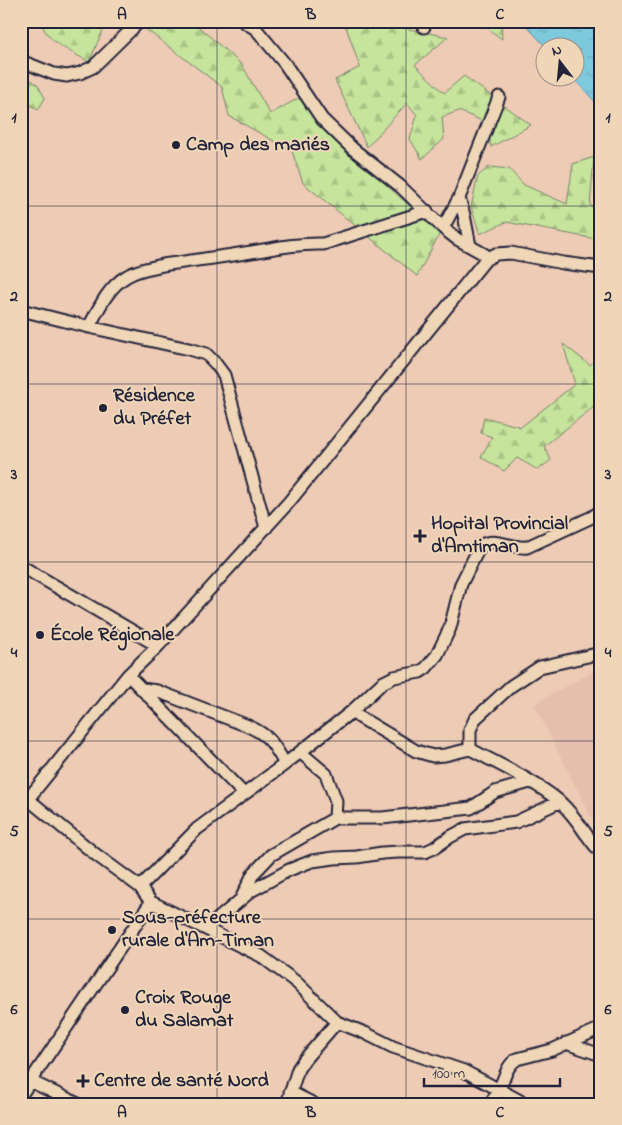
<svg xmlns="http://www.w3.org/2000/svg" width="622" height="1125" font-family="'Indie Flower',sans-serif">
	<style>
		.built { fill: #e6beae }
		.forest { fill: url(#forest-firs); stroke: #74836b }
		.water { fill: url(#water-ripples); stroke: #59879c }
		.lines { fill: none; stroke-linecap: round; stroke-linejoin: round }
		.minor-casing { stroke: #22223b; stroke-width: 15 }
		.minor { stroke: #efd6b7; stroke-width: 11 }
		.grid { fill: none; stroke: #22223b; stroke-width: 1; stroke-opacity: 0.55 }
		.poi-dot { fill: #22223b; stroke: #efd6b7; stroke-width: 2 }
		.labels { text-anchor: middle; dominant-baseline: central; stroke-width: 4; stroke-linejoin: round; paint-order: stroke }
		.poi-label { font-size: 20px; font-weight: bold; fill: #22223b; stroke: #efd6b7; text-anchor: start }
		.neatline { fill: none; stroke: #22223b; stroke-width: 2 }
		.grid-label { font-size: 16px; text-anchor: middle; font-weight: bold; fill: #22223b }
	</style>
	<defs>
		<pattern id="forest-firs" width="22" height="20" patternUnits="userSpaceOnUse" patternTransform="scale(1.25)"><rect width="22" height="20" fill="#c6e49b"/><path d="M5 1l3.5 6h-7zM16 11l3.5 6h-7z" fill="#aac386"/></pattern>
		<pattern id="water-ripples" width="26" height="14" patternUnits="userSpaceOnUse" patternTransform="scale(1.25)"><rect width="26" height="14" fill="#7dcadc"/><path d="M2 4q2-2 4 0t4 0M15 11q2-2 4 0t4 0" fill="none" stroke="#6cadbe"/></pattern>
	</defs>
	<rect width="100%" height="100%" fill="#eecbb5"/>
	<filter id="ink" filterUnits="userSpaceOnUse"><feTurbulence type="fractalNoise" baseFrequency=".02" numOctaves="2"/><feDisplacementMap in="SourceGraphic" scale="10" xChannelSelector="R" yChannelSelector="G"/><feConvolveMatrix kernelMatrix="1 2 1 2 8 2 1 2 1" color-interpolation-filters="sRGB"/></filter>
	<g filter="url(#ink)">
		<!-- built -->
		<path class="built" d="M 601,667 L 601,837 L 534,704 Z"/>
		<!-- forest -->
		<path class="forest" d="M 39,21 L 107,21 L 89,62 C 76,54 58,47 48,35 C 44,31 43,25 39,21 Z
			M 135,21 L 192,21 L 242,65 L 270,114 L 299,98 L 316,122 L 440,233 L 417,276 L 303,183 L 292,151 L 229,116 L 222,87 Z
			M 344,21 L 404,21 L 404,28 L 448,37 L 415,65 L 444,93 L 464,76 L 531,125 L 491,147 L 487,123 L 459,111 L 442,117 L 444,139 L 422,159 L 410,139 L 417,115 L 407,103 L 367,147 L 335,80 L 360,67 Z
			M 478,21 L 501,21 L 502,39 Z
			M 21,74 L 37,84 L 45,98 L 38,110 L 21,98 Z
			M 594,157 L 590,206 L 601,207 L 601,240 L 506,222 L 480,234 L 471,207 L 478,176 L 489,167 L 509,169 L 524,185 L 567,204 L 573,164 Z
			M 563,344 L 590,365 L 601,355 L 601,384 L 598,386 L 600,402 L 544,446 L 551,460 L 538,470 L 517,458 L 504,471 L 481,457 L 492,437 L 481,433 L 484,417 L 521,427 L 575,384 Z"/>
		<!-- water -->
		<path class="water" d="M 522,21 L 601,21 L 601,108 L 573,78 L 574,78 L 574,48 L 546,47 Z"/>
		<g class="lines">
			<defs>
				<path id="minor" d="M 243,21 L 256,29 L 285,64 L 322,119 L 353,149 L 400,186 L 443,228 L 457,239 L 484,254 L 486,256 L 486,259
					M 424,21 L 424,27
					M 21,61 L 54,74 L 67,76 L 80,73 L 93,67 L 140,21
					M 459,198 L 464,215 L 470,246
					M 443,228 L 459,198 L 499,97
					M 21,310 L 89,327 L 189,349 L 206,354 L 215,363 L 224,375 L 266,528
					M 89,327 C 99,308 108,287 127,276 C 138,269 151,268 163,265 C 189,261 214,258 239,254 C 267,250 294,243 323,244 L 427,211
					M 21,566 L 158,646
					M 128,675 L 244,794
					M 142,689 L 157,691 L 248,726 C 270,736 273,743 285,764
					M 351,712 L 416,751 L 433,756 L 445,755 L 470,749 C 498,764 535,781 559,801 C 570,811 578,822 586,834 C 591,840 595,847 601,852
					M 470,749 L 470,730 L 475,719 L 511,686 L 540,667 L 601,653
					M 335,818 L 382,818 L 471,808 L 495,792 L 530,782
					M 140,887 L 197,829 L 285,764 L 351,712 L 382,683 L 394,677 L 420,672 L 426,668 L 437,655 L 450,628 L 461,584 L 480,546 C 494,536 510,549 527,547 L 592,517 L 601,511
					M 242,897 L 253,874 L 271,855 L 335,818 L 336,801 L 326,774 L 300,752
					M 206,929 L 251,891 L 289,870 L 312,861 L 334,858 L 357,857 L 382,853 L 398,852 L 425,852 L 434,848 L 450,837 L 465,829 L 516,822 L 559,802
					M 337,1022 L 365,1033 L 393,1047 L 464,1071 L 526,1104
					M 566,1043 L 601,1055
					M 30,1081 L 78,1104
					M 290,1092 L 314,1104
					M 21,1095 L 151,902
					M 287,1104 L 298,1069 L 304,1060 L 337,1022 L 296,982 L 261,956 L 151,902 L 140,887 L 95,854 L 28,799 L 128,675 L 158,646 L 289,502 L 486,259 L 496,254 L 511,253 L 563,263 L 601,268
					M 490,1104 C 493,1099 497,1094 499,1089 C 505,1078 506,1066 517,1059 L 552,1050 L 601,1028"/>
			</defs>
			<!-- minor casing -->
			<use href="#minor" class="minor-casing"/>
			<!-- minor -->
			<use href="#minor" class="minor"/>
		</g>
	</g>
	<!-- grid -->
	<path class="grid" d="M 217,21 L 217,1104M 406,21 L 406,1104M 21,206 L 601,206M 21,384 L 601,384M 21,562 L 601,562M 21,741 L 601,741M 21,919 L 601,919"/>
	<!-- markers -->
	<g class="poi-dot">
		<circle cx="176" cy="145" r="5"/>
		<circle cx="103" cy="408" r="5"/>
		<path d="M417.5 528.5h5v5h5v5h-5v5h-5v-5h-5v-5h5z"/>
		<circle cx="40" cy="635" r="5"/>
		<circle cx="112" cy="930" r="5"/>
		<circle cx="125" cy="1010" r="5"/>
		<path d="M80.5 1073.5h5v5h5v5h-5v5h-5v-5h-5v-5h5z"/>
	</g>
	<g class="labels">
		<!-- poi labels -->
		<g class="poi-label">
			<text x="186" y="145">Camp des mariés</text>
			<text x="113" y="396">Résidence<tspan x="113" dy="23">du Préfet</tspan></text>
			<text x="431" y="524">Hopital Provincial<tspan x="431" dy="23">d'Amtiman</tspan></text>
			<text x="50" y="635">École Régionale</text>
			<text x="122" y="918">Sous-préfecture<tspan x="122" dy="23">rurale d'Am-Timan</tspan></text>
			<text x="135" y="998">Croix Rouge<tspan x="135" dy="23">du Salamat</tspan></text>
			<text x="94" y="1081">Centre de santé Nord</text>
		</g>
	</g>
	<!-- margin -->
	<rect width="622" height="1125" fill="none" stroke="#efd6b7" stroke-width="55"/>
	<!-- north arrow -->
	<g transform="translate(560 62) rotate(344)"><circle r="24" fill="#efd6b7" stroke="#9d8e85"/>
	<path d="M0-4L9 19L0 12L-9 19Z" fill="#22223b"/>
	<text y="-8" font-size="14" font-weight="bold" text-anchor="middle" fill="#22223b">N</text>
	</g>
	<!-- scale -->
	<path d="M424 1078v8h136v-8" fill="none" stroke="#22223b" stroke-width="2.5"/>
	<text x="432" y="1078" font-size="15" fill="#22223b" stroke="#efd6b7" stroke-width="4" paint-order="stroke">100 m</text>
	<rect x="28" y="28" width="566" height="1070" class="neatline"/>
	<g class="grid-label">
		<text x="122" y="19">A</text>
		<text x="311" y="19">B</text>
		<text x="500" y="19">C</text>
		<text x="14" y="122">1</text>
		<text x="608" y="122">1</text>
		<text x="14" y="301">2</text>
		<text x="608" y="301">2</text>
		<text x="14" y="479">3</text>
		<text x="608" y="479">3</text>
		<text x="14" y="657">4</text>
		<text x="608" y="657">4</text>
		<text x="14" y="836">5</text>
		<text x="608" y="836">5</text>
		<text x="14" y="1014">6</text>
		<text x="608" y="1014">6</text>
		<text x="122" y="1117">A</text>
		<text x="311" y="1117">B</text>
		<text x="500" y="1117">C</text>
	</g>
</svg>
